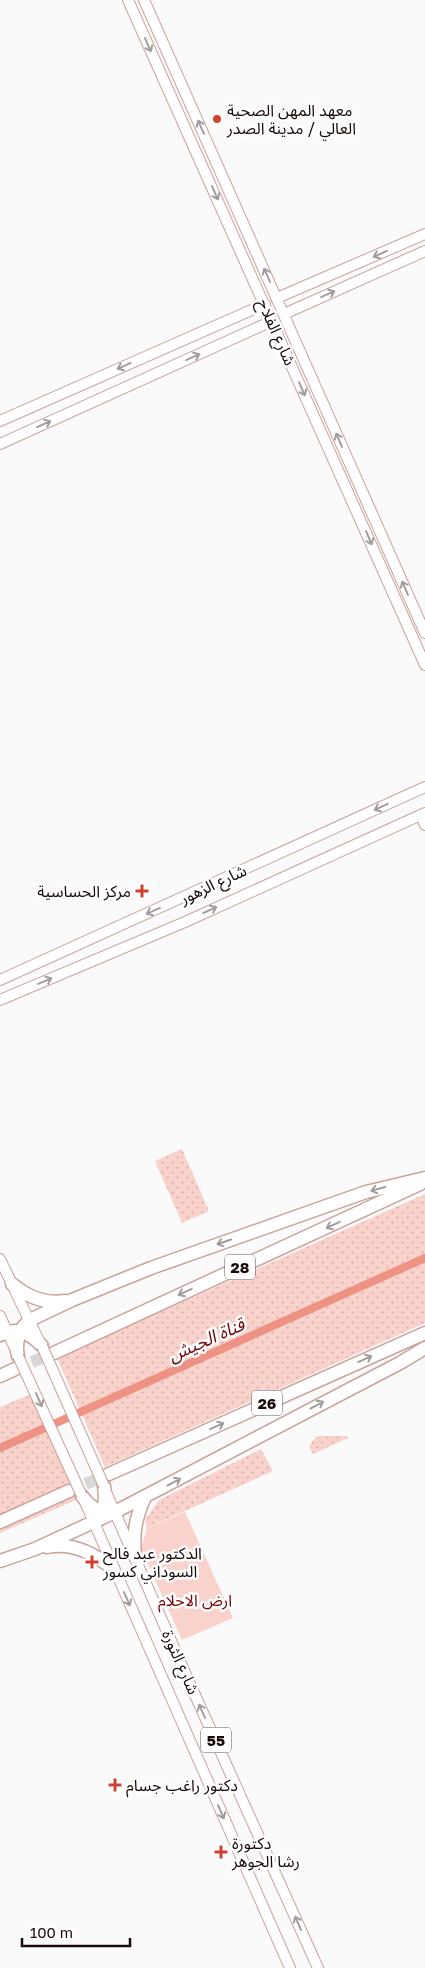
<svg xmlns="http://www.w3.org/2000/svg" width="425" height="1968" font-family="'Golos Text','Noto Sans Arabic',sans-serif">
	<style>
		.grass { fill: url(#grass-dots) }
		.green { fill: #f9d2cb }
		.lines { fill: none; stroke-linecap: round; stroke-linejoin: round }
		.canal { stroke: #ee9283; stroke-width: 8 }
		.highway-tunnel { stroke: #d8d6d6; stroke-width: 12; stroke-dasharray: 12 6; stroke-linecap: butt }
		.secondary-casing { stroke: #caa29b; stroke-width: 12 }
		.primary-casing { stroke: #caa29b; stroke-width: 12 }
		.highway-casing { stroke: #caa29b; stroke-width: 15 }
		.secondary { stroke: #fff; stroke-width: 10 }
		.primary { stroke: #fff; stroke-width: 10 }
		.highway { stroke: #fff; stroke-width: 12 }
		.primary-bridge-casing { stroke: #caa29b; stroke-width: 12; stroke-linecap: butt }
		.primary-bridge { stroke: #fff; stroke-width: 10 }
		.oneway { stroke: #a29d9c }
		.poi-dot { fill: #cf4232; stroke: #fff; stroke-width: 2 }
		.labels { text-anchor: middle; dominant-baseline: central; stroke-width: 5; stroke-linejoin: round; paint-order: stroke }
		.shield { fill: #fff; stroke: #5d5452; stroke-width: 1 }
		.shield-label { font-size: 15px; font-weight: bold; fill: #170a08 }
		.poi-label { font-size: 16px; fill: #170a08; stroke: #fff; text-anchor: start }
		.street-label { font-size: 16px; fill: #170a08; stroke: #fff }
		.park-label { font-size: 16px; fill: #740000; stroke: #fff }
		.water-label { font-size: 18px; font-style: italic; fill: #730000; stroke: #fff }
	</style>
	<defs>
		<pattern id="grass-dots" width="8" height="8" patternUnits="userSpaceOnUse" patternTransform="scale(1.25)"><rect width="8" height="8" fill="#f9d2cb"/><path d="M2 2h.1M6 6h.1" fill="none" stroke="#d5b3ad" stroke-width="1.8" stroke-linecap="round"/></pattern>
	</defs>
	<rect width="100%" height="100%" fill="#fafafa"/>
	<!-- grass -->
	<path class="grass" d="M 182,1149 L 209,1211 L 182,1223 L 155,1161 Z
		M 425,1194 L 425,1323 L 105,1467 L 57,1358 Z
		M 31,1394 L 78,1499 L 0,1533 L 0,1407 Z
		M 319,1436 L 347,1436 L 348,1438 L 313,1454 L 309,1447 L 313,1440 Z
		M 261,1449 L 273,1471 L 147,1528 L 145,1520 L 159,1500 Z"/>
	<!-- green -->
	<path class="green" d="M 185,1512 L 233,1618 L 182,1640 L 141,1548 L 147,1528 Z"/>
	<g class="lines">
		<!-- canal -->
		<path class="canal" d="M 0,1448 L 425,1258"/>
		<!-- highway-tunnel -->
		<path class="highway-tunnel" d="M 15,1369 L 54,1353
			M 69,1491 L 109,1474"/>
		<defs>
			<path id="secondary" d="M 128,0 L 425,665
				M 144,0 L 425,633
				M 277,298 L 425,234
				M 284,314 L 425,251
				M 0,421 L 265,304
				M 0,444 L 272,321
				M 421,815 L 425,825"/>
			<path id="primary" d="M 0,980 L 425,787
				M 0,1000 L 185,922 L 425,813
				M 0,1259 L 40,1343
				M 0,1316 L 17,1353
				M 106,1492 L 186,1675 L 318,1968
				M 85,1502 L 290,1968"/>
			<path id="highway" d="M 12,1284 C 28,1297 44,1304 65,1301
				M 0,1335 C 17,1326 30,1333 42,1346
				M 54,1353 L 420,1184
				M 18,1356 C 15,1343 19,1328 30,1320 L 72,1300 L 151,1268 L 366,1192 L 425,1178
				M 0,1376 L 15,1369
				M 109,1474 L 425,1333
				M 82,1496 C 89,1506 98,1513 111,1513
				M 96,1521 C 106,1512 106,1499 104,1486
				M 0,1522 L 69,1491
				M 47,1547 C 72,1542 95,1554 113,1569
				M 135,1556 C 133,1533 135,1519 145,1497
				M 0,1561 L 35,1549 L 115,1512 L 400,1363 L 425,1348"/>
		</defs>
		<!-- secondary casing -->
		<use href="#secondary" class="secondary-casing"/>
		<!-- primary casing -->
		<use href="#primary" class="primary-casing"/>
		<!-- highway casing -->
		<use href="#highway" class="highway-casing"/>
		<!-- secondary -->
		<use href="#secondary" class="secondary"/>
		<!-- primary -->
		<use href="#primary" class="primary"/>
		<!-- highway -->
		<use href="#highway" class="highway"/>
		<defs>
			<path id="primary-bridge" d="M 42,1346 L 104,1486
				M 18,1356 L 82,1496"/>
		</defs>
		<!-- primary-bridge casing -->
		<use href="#primary-bridge" class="primary-bridge-casing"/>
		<!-- primary-bridge -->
		<use href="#primary-bridge" class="primary-bridge"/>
	</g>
	<!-- one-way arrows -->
	<defs><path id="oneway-shaft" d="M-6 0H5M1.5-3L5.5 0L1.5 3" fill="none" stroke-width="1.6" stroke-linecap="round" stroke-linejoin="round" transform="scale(1.25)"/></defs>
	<g class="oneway">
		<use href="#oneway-shaft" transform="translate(148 45) rotate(66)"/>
		<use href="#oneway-shaft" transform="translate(201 127) rotate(-114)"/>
		<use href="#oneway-shaft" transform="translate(215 193) rotate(66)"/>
		<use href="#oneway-shaft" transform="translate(380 254) rotate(156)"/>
		<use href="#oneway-shaft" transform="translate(267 275) rotate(-114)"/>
		<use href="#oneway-shaft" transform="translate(328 294) rotate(-24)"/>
		<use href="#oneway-shaft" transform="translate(193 357) rotate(-24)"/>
		<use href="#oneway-shaft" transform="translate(124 366) rotate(156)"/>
		<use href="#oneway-shaft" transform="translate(302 389) rotate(66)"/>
		<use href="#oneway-shaft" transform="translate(44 424) rotate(-24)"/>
		<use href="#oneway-shaft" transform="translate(339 440) rotate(-114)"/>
		<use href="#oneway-shaft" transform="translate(369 538) rotate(67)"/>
		<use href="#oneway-shaft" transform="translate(405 588) rotate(-114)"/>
		<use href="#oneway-shaft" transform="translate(381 807) rotate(155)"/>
		<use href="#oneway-shaft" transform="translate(210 910) rotate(-25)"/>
		<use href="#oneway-shaft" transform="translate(153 911) rotate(156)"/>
		<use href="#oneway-shaft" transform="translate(45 981) rotate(-23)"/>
		<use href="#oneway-shaft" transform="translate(378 1189) rotate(165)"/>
		<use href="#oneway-shaft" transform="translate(333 1225) rotate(155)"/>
		<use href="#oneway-shaft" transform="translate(224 1242) rotate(161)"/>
		<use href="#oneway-shaft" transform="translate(185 1292) rotate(155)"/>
		<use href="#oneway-shaft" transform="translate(365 1359) rotate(-24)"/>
		<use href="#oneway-shaft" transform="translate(39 1400) rotate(66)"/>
		<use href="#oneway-shaft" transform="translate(317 1405) rotate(-28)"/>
		<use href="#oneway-shaft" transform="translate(217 1426) rotate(-24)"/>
		<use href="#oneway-shaft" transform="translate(174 1482) rotate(-28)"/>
		<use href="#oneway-shaft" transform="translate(127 1599) rotate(66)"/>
		<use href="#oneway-shaft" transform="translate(202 1711) rotate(-114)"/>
		<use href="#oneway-shaft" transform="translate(221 1812) rotate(66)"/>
		<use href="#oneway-shaft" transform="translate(298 1923) rotate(-114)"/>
	</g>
	<!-- markers -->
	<g class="poi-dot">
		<circle cx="217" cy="119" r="5"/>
		<path d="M139.5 883.5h5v5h5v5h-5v5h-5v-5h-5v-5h5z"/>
		<path d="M89.5 1554.5h5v5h5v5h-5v5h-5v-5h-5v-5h5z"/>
		<path d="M112.5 1777.5h5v5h5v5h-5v5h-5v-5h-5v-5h5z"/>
		<path d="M218.5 1844.5h5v5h5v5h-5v5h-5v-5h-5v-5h5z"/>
	</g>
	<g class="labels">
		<!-- shield labels -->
		<g class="shield">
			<rect x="225" y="1254.5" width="30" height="25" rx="4"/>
			<rect x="252" y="1390.5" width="30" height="25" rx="4"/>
			<rect x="201" y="1727.5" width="30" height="25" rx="4"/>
		</g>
		<g class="shield-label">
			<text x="240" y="1267">28</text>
			<text x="267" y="1403">26</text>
			<text x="216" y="1740">55</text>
		</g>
		<!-- poi labels -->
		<g class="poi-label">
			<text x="227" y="110">معهد المهن الصحية<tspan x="227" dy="18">العالي / مدينة الصدر</tspan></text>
			<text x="131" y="891" text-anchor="end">مركز الحساسية</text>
			<text x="103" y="1553">الدكتور عبد فالح<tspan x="103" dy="18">السوداني كسور</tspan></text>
			<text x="126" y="1785">دكتور راغب جسام</text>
			<text x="232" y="1843">دكتورة<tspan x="232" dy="18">رشا الجوهر</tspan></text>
		</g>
		<!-- street labels -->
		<g class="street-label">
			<text transform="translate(277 332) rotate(66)">شارع الفلاح</text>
			<text transform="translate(213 884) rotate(-25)">شارع الزهور</text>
			<text transform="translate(181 1662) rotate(66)">شارع الثورة</text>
		</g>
		<!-- park labels -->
		<g class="park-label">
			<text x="195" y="1600">ارض الاحلام</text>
		</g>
		<!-- water labels -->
		<g class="water-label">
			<text transform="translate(206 1339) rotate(-24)">قناة الجيش</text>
		</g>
	</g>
	<!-- scale -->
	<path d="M22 1938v8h108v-8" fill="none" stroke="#170a08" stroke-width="2.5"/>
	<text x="30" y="1938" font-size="15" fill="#170a08" stroke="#ffffff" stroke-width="4" paint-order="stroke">100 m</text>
</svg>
